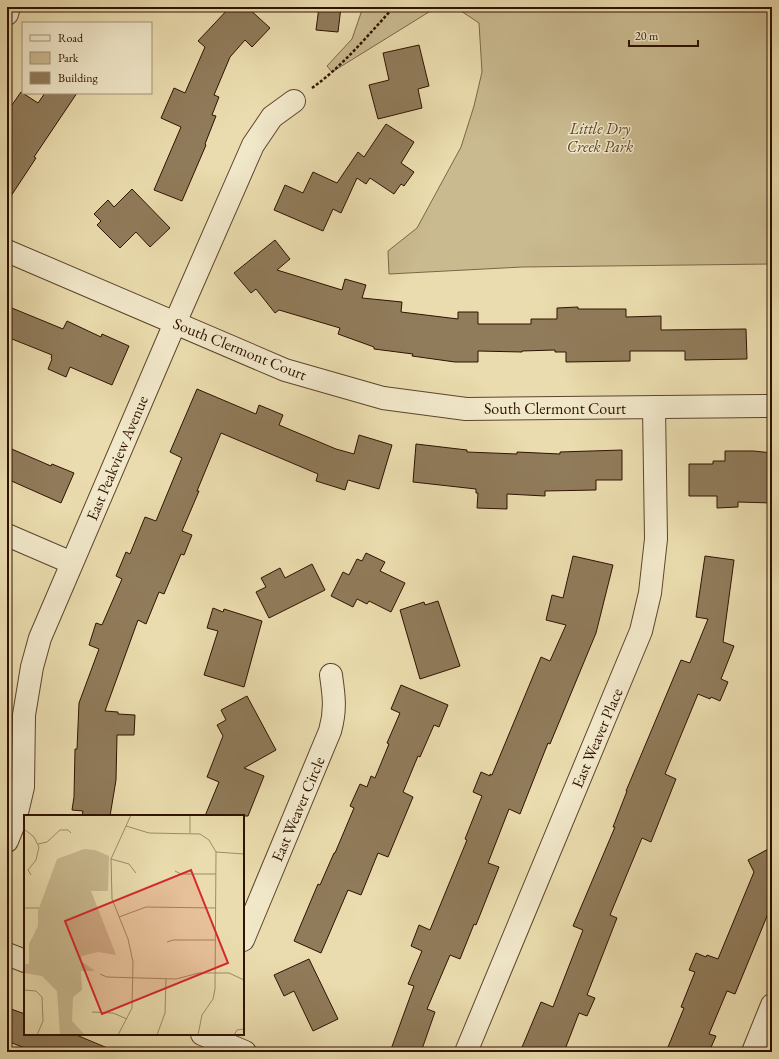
<svg xmlns="http://www.w3.org/2000/svg" width="779" height="1059" font-family="'EB Garamond',serif">
	<style>
		.green { fill: #caba90; stroke: #7c6648 }
		.building { fill: #907b5a; stroke: #2f1200 }
		.lines { fill: none; stroke-linecap: round; stroke-linejoin: round }
		.minor-casing { stroke: #5e442c; stroke-width: 24 }
		.path { stroke: #2f1200; stroke-width: 2.5; stroke-dasharray: 3 2; stroke-linecap: butt }
		.minor { stroke: #f1e8ca; stroke-width: 22 }
		.labels { text-anchor: middle; dominant-baseline: central; stroke-width: 3; stroke-linejoin: round; paint-order: stroke }
		.park-label { font-size: 16px; font-style: italic; fill: #5e442b; stroke: #f1e8ca }
		.street-label { font-size: 16px; fill: #2f1200; stroke: #f1e8ca }
		.inset-road { fill: none; stroke: #9f8b68; stroke-width: 1 }
		.view { fill: #d62828; fill-opacity: 0.15; stroke: #d62828; stroke-width: 2 }
		.inset-edge { fill: none; stroke: #2f1200; stroke-width: 2 }
	</style>
	<rect width="100%" height="100%" fill="#eadcae"/>
	<filter id="stains"><feTurbulence type="fractalNoise" baseFrequency=".005" numOctaves="4"/><feColorMatrix values="0 0 0 0 .2 0 0 0 0 .09 0 0 0 0 .02 0 0 0 .5 -.17"/></filter>
	<radialGradient id="worn" r=".72"><stop offset=".6" stop-color="#630" stop-opacity="0"/><stop offset="1" stop-color="#630" stop-opacity=".3"/></radialGradient>
	<!-- green -->
	<path class="green" d="M 363,7 L 437,7 L 332,72 L 327,66 L 352,39 Z
		M 455,7 L 772,7 L 772,264 L 522,267 L 389,274 L 388,251 L 417,228 L 461,147 L 474,106 L 482,72 L 479,23 Z"/>
	<!-- building -->
	<path class="building" d="M 230,7 L 247,7 L 270,28 L 252,47 L 245,40 L 230,57 L 214,95 L 219,97 L 212,115 L 216,116 L 205,144 L 206,145 L 182,201 L 154,190 L 181,127 L 161,118 L 174,88 L 185,93 L 205,47 L 198,41 Z
		M 319,7 L 341,7 L 338,32 L 316,30 Z
		M 419,45 L 429,86 L 418,89 L 422,108 L 378,119 L 369,85 L 389,80 L 383,53 Z
		M 21,92 L 38,103 L 45,93 L 77,93 L 34,157 L 36,158 L 7,202 L 7,112 Z
		M 386,124 L 414,142 L 401,163 L 414,172 L 404,186 L 401,184 L 394,194 L 370,178 L 366,184 L 357,178 L 341,213 L 333,209 L 323,231 L 274,210 L 285,185 L 303,193 L 313,172 L 337,183 L 358,152 L 364,157 Z
		M 132,189 L 170,228 L 150,247 L 136,232 L 120,248 L 97,225 L 101,221 L 94,214 L 108,200 L 114,207 Z
		M 275,240 L 290,259 L 277,270 L 342,290 L 345,279 L 366,285 L 362,298 L 402,302 L 401,312 L 458,319 L 458,312 L 478,312 L 478,324 L 531,324 L 531,319 L 557,319 L 557,308 L 578,307 L 578,309 L 626,309 L 626,317 L 661,316 L 661,330 L 746,329 L 747,359 L 685,360 L 685,351 L 630,351 L 630,361 L 566,362 L 566,352 L 555,352 L 555,350 L 522,351 L 522,352 L 478,351 L 478,362 L 455,362 L 412,356 L 413,354 L 374,349 L 374,347 L 338,334 L 340,328 L 279,310 L 275,313 L 256,289 L 251,293 L 234,273 Z
		M 7,306 L 63,329 L 67,321 L 101,337 L 102,334 L 129,346 L 112,385 L 70,367 L 66,377 L 48,369 L 52,359 L 51,358 L 52,355 L 7,337 Z
		M 197,389 L 256,414 L 259,405 L 283,415 L 279,425 L 336,449 L 354,454 L 359,435 L 392,445 L 379,489 L 348,480 L 345,490 L 316,481 L 318,474 L 221,433 L 197,491 L 199,491 L 182,531 L 192,535 L 184,555 L 181,554 L 164,594 L 159,592 L 146,624 L 138,620 L 105,711 L 118,712 L 118,714 L 135,715 L 134,735 L 117,735 L 116,780 L 110,816 L 82,816 L 83,811 L 72,810 L 74,797 L 75,749 L 77,749 L 79,703 L 99,649 L 89,645 L 96,623 L 102,625 L 122,579 L 116,576 L 126,552 L 130,554 L 145,517 L 156,521 L 182,458 L 170,452 Z
		M 416,444 L 467,450 L 467,452 L 517,454 L 517,452 L 560,454 L 560,452 L 622,450 L 622,480 L 596,480 L 596,490 L 545,491 L 545,496 L 507,494 L 507,509 L 477,508 L 478,493 L 476,493 L 476,489 L 413,482 Z
		M 7,447 L 51,466 L 52,464 L 74,473 L 61,503 L 7,479 Z
		M 725,451 L 754,451 L 772,453 L 772,503 L 738,502 L 738,507 L 717,508 L 717,496 L 689,496 L 689,464 L 713,464 L 713,461 L 725,461 Z
		M 366,553 L 385,562 L 380,571 L 405,583 L 391,612 L 369,601 L 367,604 L 357,599 L 353,607 L 331,596 L 343,572 L 349,575 L 357,559 L 362,561 Z
		M 573,556 L 613,565 L 596,633 L 550,744 L 548,743 L 520,814 L 509,809 L 488,863 L 499,867 L 476,925 L 474,924 L 460,959 L 450,955 L 427,1009 L 435,1012 L 421,1052 L 390,1052 L 414,986 L 408,984 L 422,951 L 411,946 L 419,925 L 430,930 L 467,840 L 465,839 L 482,796 L 473,792 L 481,772 L 490,776 L 490,774 L 492,775 L 541,657 L 550,661 L 566,625 L 546,620 L 552,595 L 563,598 Z
		M 705,556 L 734,560 L 723,642 L 734,646 L 721,679 L 728,682 L 720,701 L 711,697 L 710,699 L 698,694 L 665,774 L 676,779 L 651,842 L 642,838 L 610,915 L 617,918 L 587,995 L 595,998 L 587,1016 L 579,1013 L 564,1052 L 520,1052 L 541,1002 L 553,1007 L 583,930 L 573,926 L 615,827 L 613,827 L 627,791 L 626,791 L 681,660 L 690,663 L 708,619 L 696,617 Z
		M 312,564 L 325,590 L 269,618 L 256,592 L 266,587 L 261,578 L 280,568 L 285,578 Z
		M 438,601 L 460,666 L 420,679 L 400,610 L 424,602 L 425,605 Z
		M 213,608 L 223,612 L 224,609 L 262,621 L 244,687 L 204,675 L 218,631 L 207,628 Z
		M 401,685 L 448,705 L 439,727 L 434,725 L 420,757 L 418,756 L 403,792 L 413,797 L 388,857 L 378,853 L 361,895 L 348,890 L 321,953 L 294,941 L 318,884 L 320,885 L 334,853 L 335,853 L 354,808 L 350,806 L 360,784 L 367,787 L 371,776 L 375,778 L 389,744 L 387,743 L 400,713 L 391,709 Z
		M 247,696 L 276,750 L 244,768 L 264,776 L 248,816 L 205,816 L 219,782 L 207,777 L 223,736 L 217,725 L 226,720 L 221,710 Z
		M 772,847 L 772,904 L 735,994 L 727,991 L 709,1034 L 716,1036 L 709,1052 L 666,1052 L 684,1008 L 681,1007 L 695,972 L 689,970 L 696,953 L 706,957 L 707,955 L 718,959 L 754,872 L 748,860 Z
		M 309,959 L 338,1019 L 313,1031 L 294,991 L 284,996 L 274,975 Z
		M 11,1009 L 25,1014 L 25,1034 L 74,1034 L 117,1052 L 35,1052 L 7,1041 L 7,1019 Z"/>
	<g class="lines">
		<defs>
			<path id="minor" d="M 7,14 L 9,7
				M 7,251 L 285,370 L 383,398 L 466,409 L 772,406
				M 7,535 L 72,563
				M 7,841 L 15,821 L 23,787 L 24,715 L 32,667 L 40,638 L 175,323 L 253,145 L 272,117 L 294,101
				M 243,940 L 330,731 C 336,710 334,696 331,675
				M 7,954 L 25,961
				M 202,1034 L 245,1052
				M 466,1052 L 641,631 L 650,593 L 656,539 L 654,407
				M 753,1052 L 772,1005"/>
		</defs>
		<!-- minor casing -->
		<use href="#minor" class="minor-casing"/>
		<!-- path -->
		<path class="path" d="M 312,88 C 343,66 368,35 394,7"/>
		<!-- minor -->
		<use href="#minor" class="minor"/>
	</g>
	<g class="labels">
		<!-- park labels -->
		<g class="park-label">
			<text x="600" y="128">Little Dry<tspan x="600" dy="18">Creek Park</tspan></text>
		</g>
		<!-- street labels -->
		<g class="street-label">
			<text transform="translate(240 349) rotate(22)">South Clermont Court</text>
			<text x="555" y="408">South Clermont Court</text>
			<text transform="translate(117 458) rotate(-67)">East Peakview Avenue</text>
			<text transform="translate(597 738) rotate(-67)">East Weaver Place</text>
			<text transform="translate(298 809) rotate(-67)">East Weaver Circle</text>
		</g>
	</g>
	<!-- overview -->
	<g transform="translate(24 815)">
		<rect width="220" height="220" fill="#eadcae"/>
		<path d="M 60,34 L 71,35 L 85,41 L 84,76 L 67,76 L 92,140 L 74,137 L 58,141 L 57,146 L 71,156 L 57,156 L 58,175 L 49,182 L 48,206 L 61,220 L 36,220 L 33,176 L 18,161 L 0,158 L 0,149 L 5,149 L 5,129 L 14,111 L 14,96 L 33,44 Z" fill="#caba90"/>
		<path class="inset-road" d="M 166,0 L 166,18M 102,11 L 125,18 L 176,19 L 185,25 L 192,37 L 191,174 L 189,184 L 178,200 L 174,220M 0,14 L 10,22 L 15,32 L 12,45 L 4,55 L 7,60M 14,29 L 23,27 L 36,15 L 44,15 L 47,18M 192,37 L 220,39M 87,44 L 105,49 L 112,58M 151,56 L 157,59 L 192,59M 0,93 L 15,93M 95,102 L 122,92 L 192,93M 143,127 L 149,125 L 192,125M 76,159 L 83,162 L 152,164 L 175,158 L 205,158 L 220,165M 0,175 L 12,176 L 18,182 L 19,206 L 13,220M 68,197 L 89,198 L 103,204M 94,220 L 108,193 L 109,147 L 104,124 L 88,84 L 87,44 L 107,0M 133,220 L 141,198 L 142,163M 210,220 L 213,215 L 220,214"/>
		<path class="view" d="M 167,55 L 204,148 L 78,199 L 41,106 Z"/>
		<rect width="220" height="220" class="inset-edge"/>
	</g>
	<!-- margin -->
	<rect width="779" height="1059" fill="none" stroke="#eadcae" stroke-width="24"/>
	<rect x="8" y="8" width="763" height="1043" fill="none" stroke="#2f1200" stroke-width="2"/>
	<rect x="12" y="12" width="755" height="1035" fill="none" stroke="#2f1200"/>
	<!-- legend -->
	<rect x="22" y="22" width="130" height="72" fill="#f1e8ca" stroke="#a39279"/>
	<rect x="30" y="35" width="20" height="6" fill="#f1e8ca" stroke="#a39279"/>
	<text x="58" y="42" font-size="12" fill="#2f1200">Road</text>
	<rect x="30" y="52" width="20" height="12" fill="#caba90" stroke="#a39279"/>
	<text x="58" y="62" font-size="12" fill="#2f1200">Park</text>
	<rect x="30" y="72" width="20" height="12" fill="#907b5a" stroke="#a39279"/>
	<text x="58" y="82" font-size="12" fill="#2f1200">Building</text>
	<!-- scale -->
	<path d="M629 40v6h69v-6" fill="none" stroke="#2f1200" stroke-width="2"/>
	<text x="635" y="40" font-size="12" fill="#2f1200" stroke="#f1e8ca" stroke-width="3" paint-order="stroke">20 m</text>
	<rect width="100%" height="100%" filter="url(#stains)"/>
	<rect width="100%" height="100%" fill="url(#worn)"/>
</svg>
